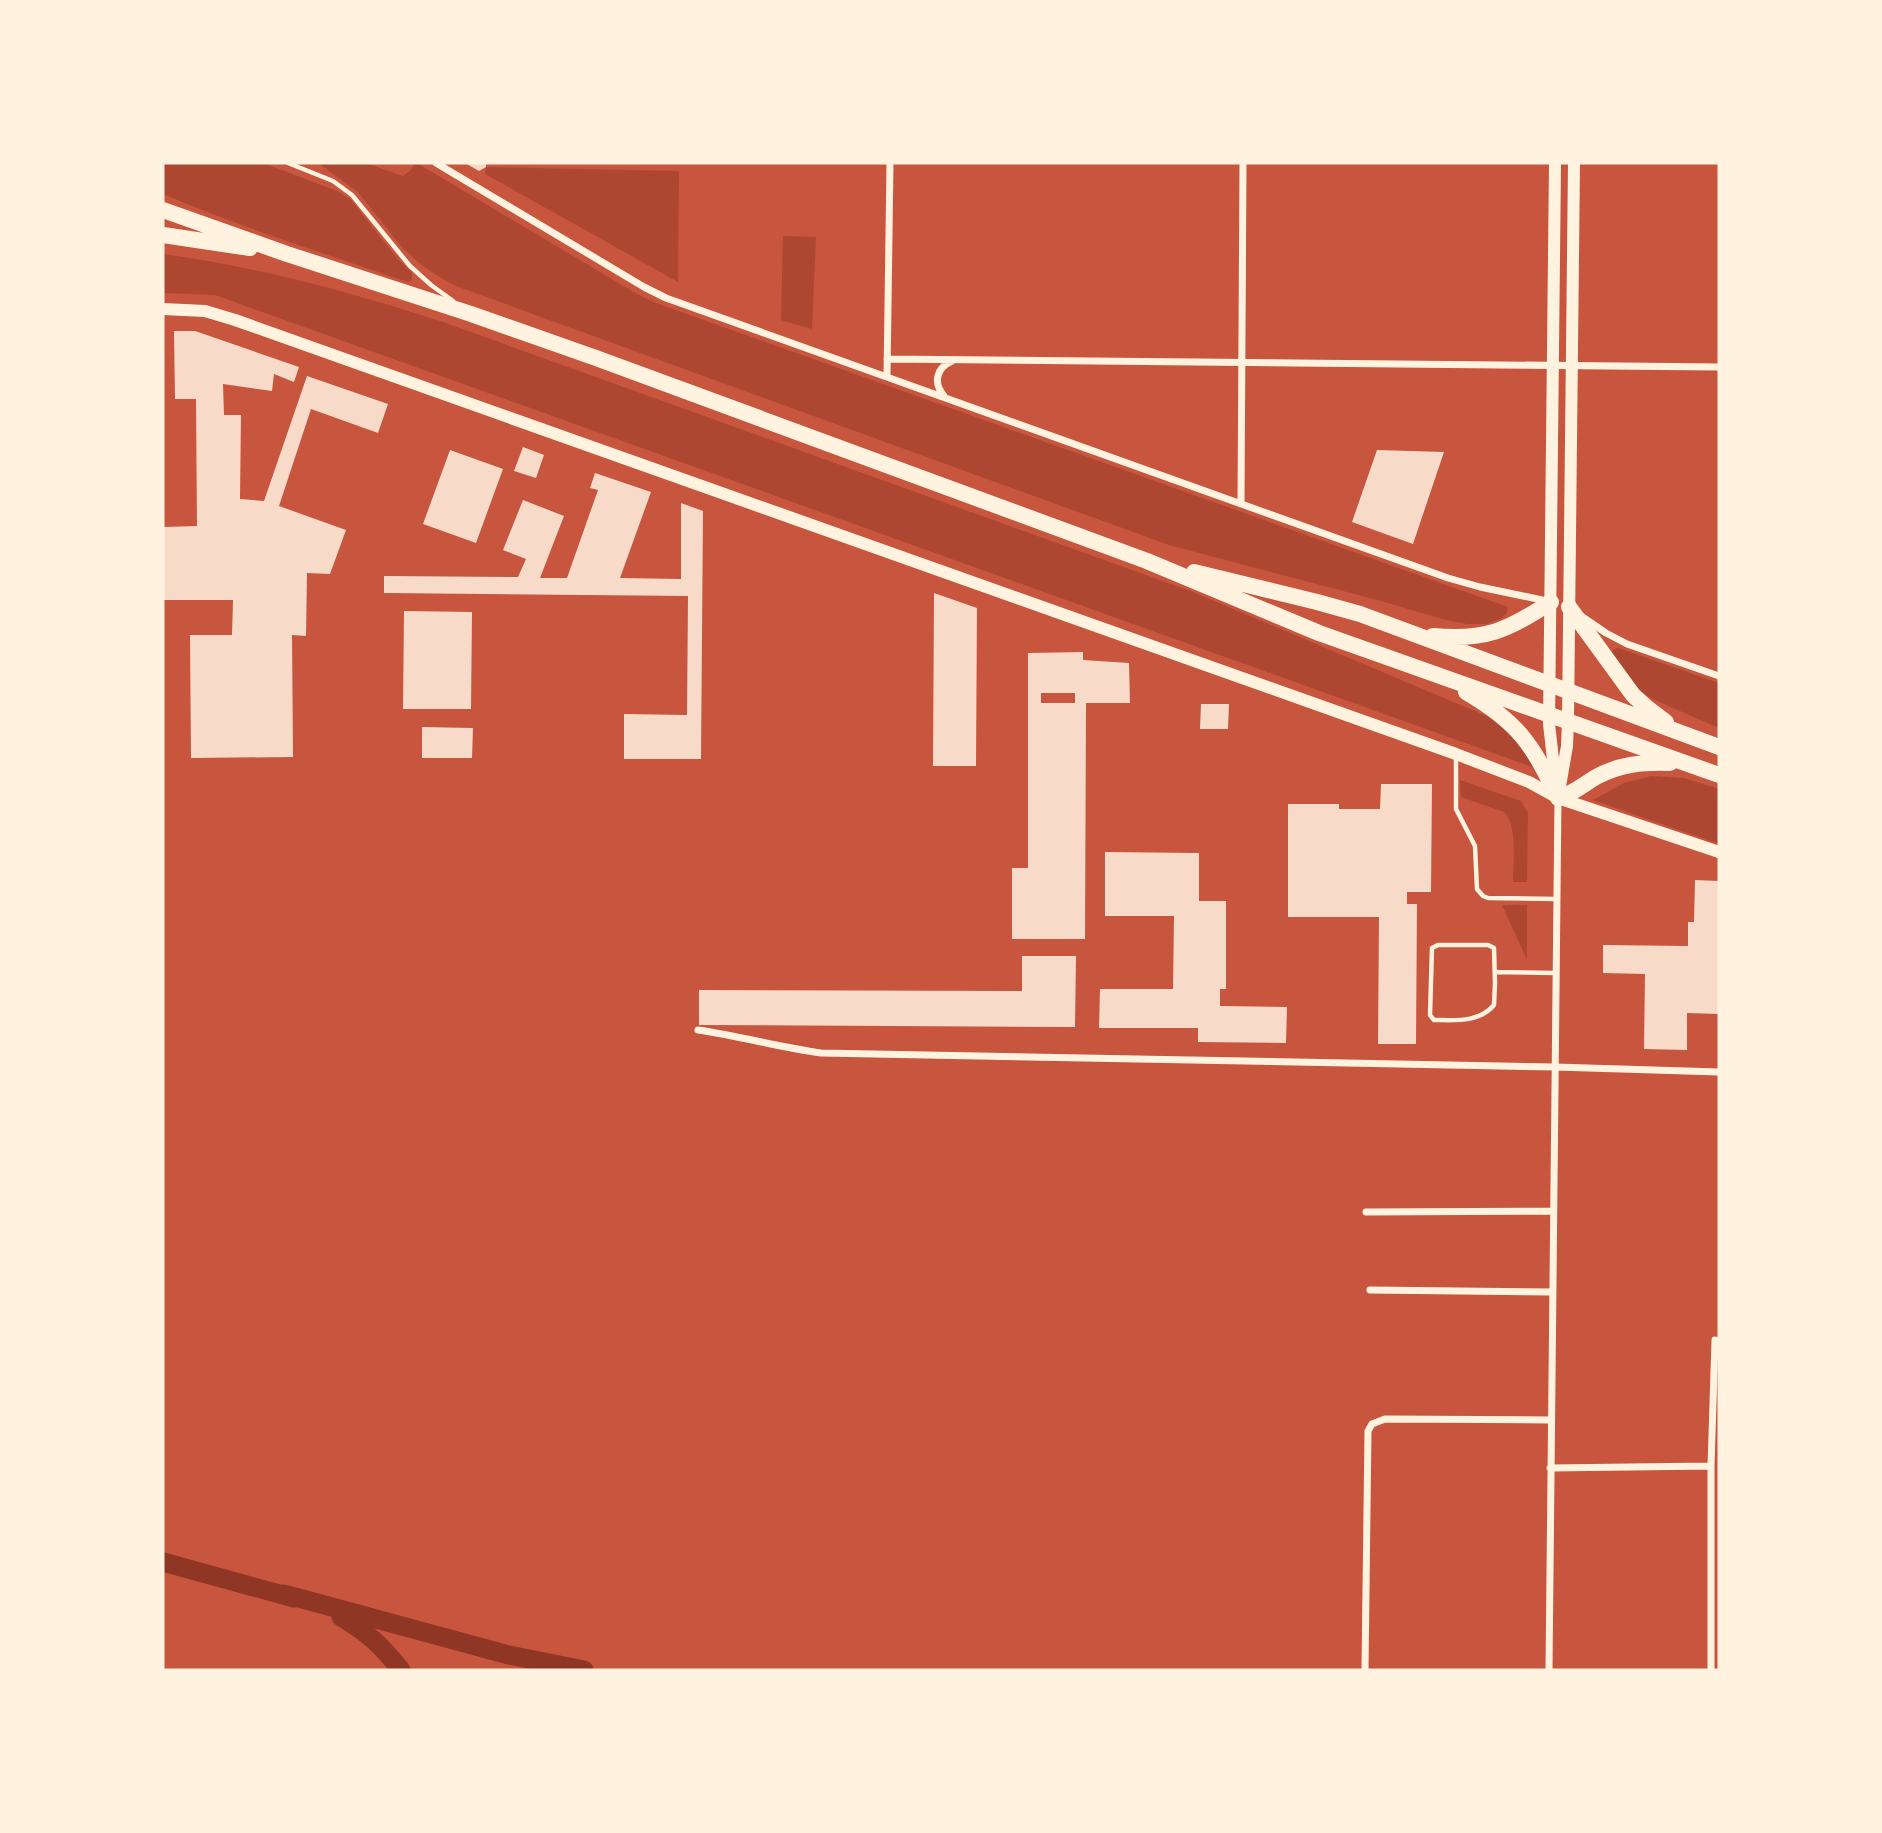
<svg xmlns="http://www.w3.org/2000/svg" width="1882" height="1833" font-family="Mulish,sans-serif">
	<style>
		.green { fill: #ae4732 }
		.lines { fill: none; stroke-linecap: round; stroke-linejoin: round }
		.canal { stroke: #8f3625; stroke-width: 19 }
		.building { fill: #f7dbc8; fill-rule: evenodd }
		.service { stroke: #fff3e0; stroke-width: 4.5 }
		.minor { stroke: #fff3e0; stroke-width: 7 }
		.tertiary { stroke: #fff3e0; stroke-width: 12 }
		.secondary { stroke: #fff3e0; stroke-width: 12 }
		.trunk { stroke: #fff3e0; stroke-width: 16 }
	</style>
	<rect width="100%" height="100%" fill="#c8553d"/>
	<!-- green -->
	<path class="green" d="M 163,163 L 263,163 L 337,191 L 351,200 L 397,258 L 412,273 L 412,280 L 408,282 C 326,254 243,228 163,194 Z
		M 318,163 L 365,163 L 403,176 L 410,171 L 415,163 L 417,163 L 637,294 L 656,303 L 1505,606 L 1508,607 L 1507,612 L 1502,618 L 1487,624 L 1467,624 L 1446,620 L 1381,601 L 1169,545 L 456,286 L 436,275 L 417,261 L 401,246 L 358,192 Z
		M 486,167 L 679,171 L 678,282 L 485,174 Z
		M 783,236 L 816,237 L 812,329 L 781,320 Z
		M 163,254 C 258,267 351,292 443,322 L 1193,592 L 1491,718 C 1512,732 1521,747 1535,768 L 215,295 L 163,293 Z
		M 1618,648 L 1719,683 L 1719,728 L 1657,701 L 1639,691 L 1610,654 L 1614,649 Z
		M 1651,776 L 1684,778 L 1719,789 L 1719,844 L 1593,800 L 1624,783 Z
		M 1460,780 L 1521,801 L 1528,813 L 1527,882 L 1513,882 C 1513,863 1518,826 1504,812 L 1461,797 Z
		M 1502,905 L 1527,905 L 1527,960 Z"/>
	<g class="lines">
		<!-- canal -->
		<path class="canal" d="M 163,1562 L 294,1598
			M 284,1594 L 509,1655 L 584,1670
			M 341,1617 C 369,1634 380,1644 401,1670"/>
	</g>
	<!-- building -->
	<path class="building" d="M 465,163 L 486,163 L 486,167 L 479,171 Z
		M 174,331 L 195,331 L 299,367 L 294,382 L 274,374 L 272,391 L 223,384 L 224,415 L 241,415 L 240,499 L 264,501 L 307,376 L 388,404 L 378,433 L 311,409 L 279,506 L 346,530 L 330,574 L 307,573 L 306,636 L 292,635 L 293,757 L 191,758 L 190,635 L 232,635 L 233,600 L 163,600 L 163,527 L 197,526 L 196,399 L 175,399 Z
		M 523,447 L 544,455 L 536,478 L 514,471 Z
		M 450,450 L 503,469 L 476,543 L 423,524 Z
		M 1377,450 L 1444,452 L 1413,544 L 1352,522 Z
		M 595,473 L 651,492 L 620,578 L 681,579 L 681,503 L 703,511 L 701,759 L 624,759 L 624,714 L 687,715 L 688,596 L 384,593 L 384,576 L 518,577 L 526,559 L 503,550 L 523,500 L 564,516 L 540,578 L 567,578 L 598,490 L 590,488 Z
		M 934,593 L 977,608 L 976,766 L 933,766 Z
		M 404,611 L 472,612 L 471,709 L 403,709 Z
		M 1083,652 L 1083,660 L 1129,663 L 1130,703 L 1086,703 L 1085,939 L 1012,939 L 1012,868 L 1028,868 L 1028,653 ZM 1041,693 L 1075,693 L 1075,703 L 1041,703 Z
		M 1201,704 L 1229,704 L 1228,729 L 1200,729 Z
		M 422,727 L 473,728 L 472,758 L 422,758 Z
		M 1381,784 L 1432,784 L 1431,892 L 1407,892 L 1407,904 L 1417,904 L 1416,1044 L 1378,1044 L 1379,917 L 1288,917 L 1288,804 L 1339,804 L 1339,809 L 1380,809 Z
		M 1105,852 L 1199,853 L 1199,901 L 1226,901 L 1226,989 L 1220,989 L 1220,1006 L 1287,1007 L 1286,1043 L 1198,1042 L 1198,1028 L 1099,1028 L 1100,989 L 1173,989 L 1174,916 L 1105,916 Z
		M 1695,880 L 1719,881 L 1719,1014 L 1687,1013 L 1687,1050 L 1644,1049 L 1645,974 L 1603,973 L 1603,945 L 1688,946 L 1688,922 L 1694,922 Z
		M 1022,956 L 1076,956 L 1075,1027 L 699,1025 L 699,990 L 1022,991 Z"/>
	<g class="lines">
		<!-- service -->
		<path class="service" d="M 288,163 L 333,181 L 352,195 L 410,266 L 431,285 L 453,301
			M 1456,755 L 1456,809 L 1475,846 L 1477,889 L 1483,896 L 1488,898 L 1556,899
			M 1488,945 L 1494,948 L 1495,983 L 1494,1005 C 1479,1023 1455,1020 1434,1020 L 1430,1015 L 1432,948 L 1438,945 Z
			M 1495,972 L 1555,973"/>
		<!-- minor -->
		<path class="minor" d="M 436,163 L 644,287 L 666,298 L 1448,578 L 1480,587 L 1547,601
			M 887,359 L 1719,367
			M 887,377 L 890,163
			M 944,396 C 933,383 936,368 952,361
			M 1241,504 L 1243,163
			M 1581,616 L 1606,633 L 1627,644 L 1719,676
			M 698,1030 C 739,1036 779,1047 821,1053 L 1555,1067 L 1719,1072
			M 1366,1212 L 1553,1211
			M 1370,1290 L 1552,1292
			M 1550,1468 L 1711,1466
			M 1365,1670 L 1368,1431 L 1372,1424 L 1385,1419 L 1551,1420
			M 1549,1670 L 1558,798
			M 1711,1670 L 1711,1466 L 1715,1340"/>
		<!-- tertiary -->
		<path class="tertiary" d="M 163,309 L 205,311 L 235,320 L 1456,754 L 1529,782 L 1558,798 L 1719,852"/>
		<!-- secondary -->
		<path class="secondary" d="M 1555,163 L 1549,724 L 1556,785
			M 1558,798 L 1567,746 L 1568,721 L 1574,163"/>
		<!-- trunk -->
		<path class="trunk" d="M 163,210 L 287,254 L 471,314 L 596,358 L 1147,561 L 1319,633 L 1719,775
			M 163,235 L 250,248
			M 1194,572 L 1317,602 L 1360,614 L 1719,747
			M 1569,607 L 1633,695 L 1645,706 L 1666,722
			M 1433,636 C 1486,641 1508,630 1551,602
			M 1466,692 C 1519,723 1532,744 1558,798 C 1573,794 1583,785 1596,777 C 1620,764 1643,762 1670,763"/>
	</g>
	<!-- border -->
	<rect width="1882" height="1833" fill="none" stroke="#fff3e0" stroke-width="329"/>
</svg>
